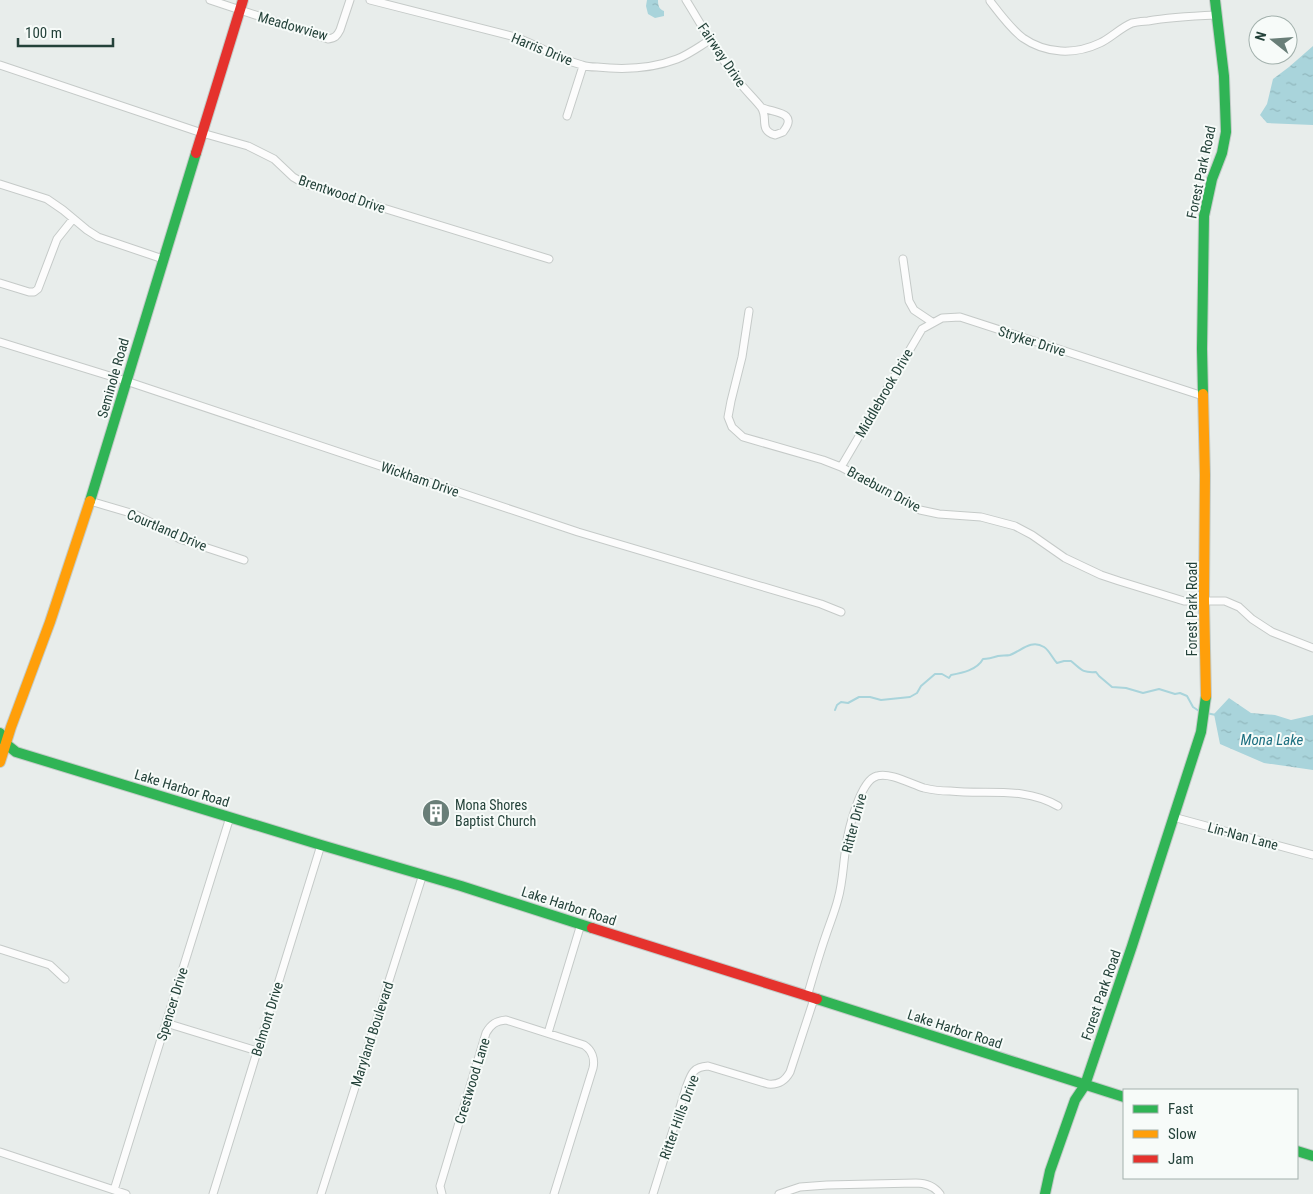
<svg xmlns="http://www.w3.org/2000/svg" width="1313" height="1194" font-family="'Roboto Condensed',sans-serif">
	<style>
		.water { fill: url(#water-ripples) }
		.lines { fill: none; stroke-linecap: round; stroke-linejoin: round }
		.stream { stroke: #a9d4db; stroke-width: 2 }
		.street-casing { stroke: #c5cac8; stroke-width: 9 }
		.fast-casing { stroke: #c3cbc8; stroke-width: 12 }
		.slow-casing { stroke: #c3cbc8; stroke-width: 12 }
		.jam-casing { stroke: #c3cbc8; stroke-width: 12 }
		.street { stroke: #fcfcfc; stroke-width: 7 }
		.fast { stroke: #30b455; stroke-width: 10 }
		.slow { stroke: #ff9f0a; stroke-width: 10 }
		.jam { stroke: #e5322d; stroke-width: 10 }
		.labels { text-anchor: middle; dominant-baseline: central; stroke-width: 4; stroke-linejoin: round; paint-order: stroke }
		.street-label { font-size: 14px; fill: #24423a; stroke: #f7fbf9 }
		.poi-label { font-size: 14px; fill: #24423a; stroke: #f7fbf9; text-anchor: start }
		.water-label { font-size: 15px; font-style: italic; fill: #1c6f80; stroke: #f7fbf9 }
	</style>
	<defs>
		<pattern id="water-ripples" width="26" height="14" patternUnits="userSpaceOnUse" patternTransform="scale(1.25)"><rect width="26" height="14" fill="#a9d4db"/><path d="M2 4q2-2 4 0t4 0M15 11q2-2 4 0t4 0" fill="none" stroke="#91b7bd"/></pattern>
	</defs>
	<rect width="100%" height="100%" fill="#e8edeb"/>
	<!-- water -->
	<path class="water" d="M 647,0 L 658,0 C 658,6 659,9 664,11 L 664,16 L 655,18 L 648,14 L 646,6 Z
		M 1313,46 L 1313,125 L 1267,123 L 1260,115 L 1267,104 L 1273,79 L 1289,67 Z
		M 1229,698 L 1251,713 L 1275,715 L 1291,720 L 1313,715 L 1313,770 L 1264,763 L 1220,744 L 1214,714 Z"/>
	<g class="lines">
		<!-- stream -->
		<path class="stream" d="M 835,710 L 837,705 L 841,702 L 848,703 L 859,697 L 870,697 L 881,700 L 910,697 L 917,693 L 921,686 L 935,674 L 942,674 L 949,678 L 951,675 C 962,673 977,670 983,659 C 989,659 992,658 998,656 C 1002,655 1006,656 1010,655 C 1021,651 1031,639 1044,647 C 1050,651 1052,658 1057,663 L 1064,661 L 1071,661 C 1081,669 1081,673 1096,672 L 1099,676 L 1112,687 L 1126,688 L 1143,693 L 1159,689 L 1175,694 L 1180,693 L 1187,696 L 1193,707 L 1199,711
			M 1206,713 L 1216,715"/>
		<defs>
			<path id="street" d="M 210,0 L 328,39 C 335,38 337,36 340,30 L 350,0
				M 370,0 L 515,37 C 538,45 558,59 582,65 C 587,67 592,67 597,67 C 624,70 651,69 677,59 C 688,55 700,46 710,40
				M 686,0 C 702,26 717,53 736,78 C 743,88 753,97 761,107 C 769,118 758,130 775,135 L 783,132 C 800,111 771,113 761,107
				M 990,1 C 1000,14 1010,28 1023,38 C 1046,54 1075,55 1100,43 C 1111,38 1120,28 1132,23 C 1137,22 1143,21 1148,21 C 1170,17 1193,16 1216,15
				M 0,65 L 202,133 L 248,146 L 274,159 L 293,177 L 305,184 L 549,259
				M 567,116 L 583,66
				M 0,184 L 47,199 L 63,210 L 87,230 L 98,237 L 163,259
				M 903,259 L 909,301 L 914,310 L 932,322
				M 0,283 L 29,292 L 34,292 L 38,289 L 57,239 L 73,219
				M 749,311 L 742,357 L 731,401 L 728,417 L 732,427 L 743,437 L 823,460 L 841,467 L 920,510 L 939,514 L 981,517 L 1015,526 L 1032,535 L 1065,558 L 1101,575 L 1119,581 L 1184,601 L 1225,601 L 1239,607 L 1252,619 L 1272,632 L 1313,648
				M 0,342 L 126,381 L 578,532 L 821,604 L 841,612
				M 841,467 L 922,329 L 942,318 L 960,317 L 1203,396
				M 90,501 L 134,514 L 154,524 L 180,539 L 244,560
				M 1173,817 L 1313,855
				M 0,949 L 50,965 L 65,979
				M 807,997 C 813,976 819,955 826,935 C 830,923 835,911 838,899 C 843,882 843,864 846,847 C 848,831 860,780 877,776 C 890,772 911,784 924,788 C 932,790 942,791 950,791 C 987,795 1024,786 1058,806
				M 166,1023 L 257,1051
				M 548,1033 L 581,924
				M 0,1152 L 126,1194
				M 114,1190 L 230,817
				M 213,1194 L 321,845
				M 321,1194 L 423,874
				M 442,1194 L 440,1186 L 486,1033 C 491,1024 496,1021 506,1020 L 584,1045 C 592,1050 595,1059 593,1068 L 554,1194
				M 653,1194 L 686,1088 C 691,1075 692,1067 708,1066 L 768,1084 C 779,1085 785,1081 790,1072 L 814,999
				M 779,1194 L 800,1187 L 827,1185 L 916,1183 C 926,1183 934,1186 940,1194"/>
			<path id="fast" d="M 1203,394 L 1202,349 L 1204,216 L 1212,179 L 1222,153 L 1226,132 L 1224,76 L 1215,0
				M 90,501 L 196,153
				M 0,733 L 6,744 L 16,752 L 321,845 L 461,886 L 592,928
				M 817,999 L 1124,1097
				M 1297,1151 L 1313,1156
				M 1045,1194 L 1050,1171 L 1075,1100 L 1085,1085 L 1132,946 L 1201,732 L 1206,696"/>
			<path id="slow" d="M 1203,394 L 1205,475 L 1204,600 L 1206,696
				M 0,762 L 11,727 L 50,622 L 90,501"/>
			<path id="jam" d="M 196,153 L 243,0
				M 592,928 L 817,999"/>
		</defs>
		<!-- street casing -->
		<use href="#street" class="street-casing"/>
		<!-- fast casing -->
		<use href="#fast" class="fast-casing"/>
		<!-- slow casing -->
		<use href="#slow" class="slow-casing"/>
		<!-- jam casing -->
		<use href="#jam" class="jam-casing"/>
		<!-- street -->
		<use href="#street" class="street"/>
		<!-- fast -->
		<use href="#fast" class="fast"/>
		<!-- slow -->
		<use href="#slow" class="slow"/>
		<!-- jam -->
		<use href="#jam" class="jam"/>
	</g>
	<!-- icons -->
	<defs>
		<symbol id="building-disc" viewBox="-11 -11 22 22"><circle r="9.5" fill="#697e78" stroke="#f7fbf9"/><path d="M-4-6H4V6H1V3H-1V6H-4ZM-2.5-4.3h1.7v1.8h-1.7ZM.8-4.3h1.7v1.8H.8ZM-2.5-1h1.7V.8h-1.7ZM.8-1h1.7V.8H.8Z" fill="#fff"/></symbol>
	</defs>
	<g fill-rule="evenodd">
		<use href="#building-disc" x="420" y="797" width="32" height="32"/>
	</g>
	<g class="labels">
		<!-- street labels -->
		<g class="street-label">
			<text transform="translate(293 26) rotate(16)">Meadowview</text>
			<text transform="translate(542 49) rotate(22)">Harris Drive</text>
			<text transform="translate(722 55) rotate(56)">Fairway Drive</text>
			<text transform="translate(1201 172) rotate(-78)">Forest Park Road</text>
			<text transform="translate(342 194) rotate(19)">Brentwood Drive</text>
			<text transform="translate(1032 341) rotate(18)">Stryker Drive</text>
			<text transform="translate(113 378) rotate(-74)">Seminole Road</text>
			<text transform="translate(884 393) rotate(-60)">Middlebrook Drive</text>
			<text transform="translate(420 479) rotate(19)">Wickham Drive</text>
			<text transform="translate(884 489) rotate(28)">Braeburn Drive</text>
			<text transform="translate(167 530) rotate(23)">Courtland Drive</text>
			<text transform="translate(1192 609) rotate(-90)">Forest Park Road</text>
			<text transform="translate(182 788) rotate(17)">Lake Harbor Road</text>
			<text transform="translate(854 823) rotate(-75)">Ritter Drive</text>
			<text transform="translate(1243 836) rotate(15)">Lin-Nan Lane</text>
			<text transform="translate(569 906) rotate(18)">Lake Harbor Road</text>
			<text transform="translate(1101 995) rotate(-71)">Forest Park Road</text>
			<text transform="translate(172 1004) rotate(-73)">Spencer Drive</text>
			<text transform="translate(267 1019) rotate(-73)">Belmont Drive</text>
			<text transform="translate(955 1029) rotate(18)">Lake Harbor Road</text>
			<text transform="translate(372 1034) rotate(-72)">Maryland Boulevard</text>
			<text transform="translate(472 1081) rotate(-73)">Crestwood Lane</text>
			<text transform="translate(679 1117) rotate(-70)">Ritter Hills Drive</text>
		</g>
		<!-- poi labels -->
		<g class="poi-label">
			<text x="455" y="805">Mona Shores<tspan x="455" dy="16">Baptist Church</tspan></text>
		</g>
		<!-- water labels -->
		<g class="water-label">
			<text x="1272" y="740">Mona Lake</text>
		</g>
	</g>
	<!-- legend -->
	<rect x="1123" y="1089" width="175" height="90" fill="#f7fbf9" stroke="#a3b1ad"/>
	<rect x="1133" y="1105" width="25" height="8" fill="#30b455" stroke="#a3b1ad"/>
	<text x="1168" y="1114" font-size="15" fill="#24423a">Fast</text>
	<rect x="1133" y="1130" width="25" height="8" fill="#ff9f0a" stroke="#a3b1ad"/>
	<text x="1168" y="1139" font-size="15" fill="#24423a">Slow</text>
	<rect x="1133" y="1155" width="25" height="8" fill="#e5322d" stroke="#a3b1ad"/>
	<text x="1168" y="1164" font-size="15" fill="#24423a">Jam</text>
	<!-- north arrow -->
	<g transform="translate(1273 40) rotate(287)"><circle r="24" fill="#f7fbf9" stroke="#a3b1ad"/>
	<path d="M0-4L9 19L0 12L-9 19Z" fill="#697e78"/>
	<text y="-8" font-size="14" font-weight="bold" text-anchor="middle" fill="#24423a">N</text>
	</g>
	<!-- scale -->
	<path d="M18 38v8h95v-8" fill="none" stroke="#24423a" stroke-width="2.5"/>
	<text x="25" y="38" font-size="15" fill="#24423a" stroke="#f7fbf9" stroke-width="4" paint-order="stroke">100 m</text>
</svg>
